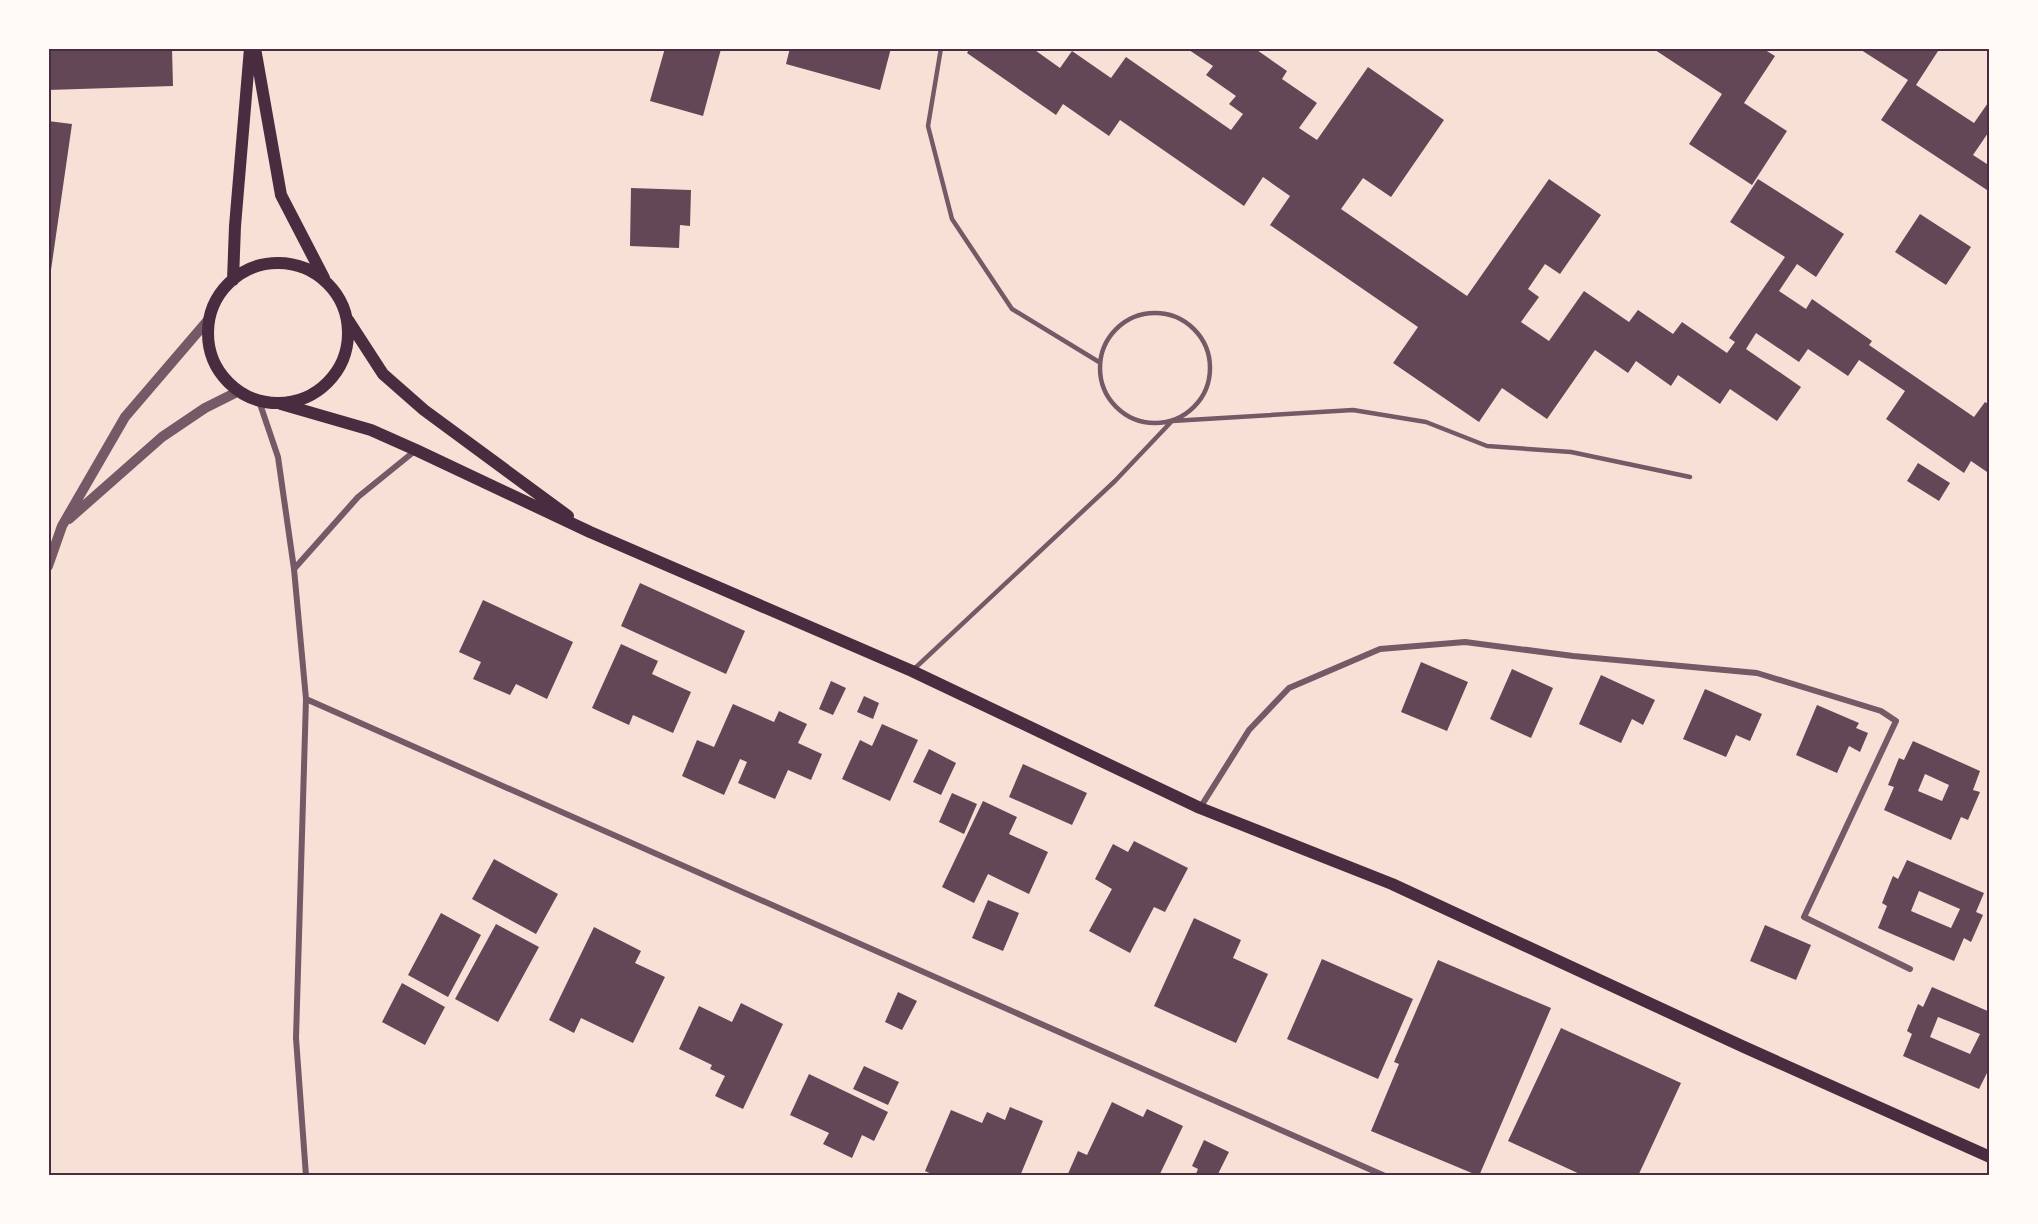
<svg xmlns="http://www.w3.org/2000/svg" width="2038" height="1224" font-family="'PT Serif',serif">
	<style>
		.building { fill: #644757; fill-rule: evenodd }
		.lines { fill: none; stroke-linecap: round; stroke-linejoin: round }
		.service { stroke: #755966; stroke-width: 4.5 }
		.minor { stroke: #755966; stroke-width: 6 }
		.tertiary { stroke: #755966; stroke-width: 10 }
		.secondary { stroke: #4a2c40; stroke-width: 12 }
		.neatline { fill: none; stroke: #4a2c40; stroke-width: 2 }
	</style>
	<rect width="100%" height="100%" fill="#f7e1d7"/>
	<!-- building -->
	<path class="building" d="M 48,48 L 172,48 L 173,86 L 48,90 Z
		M 665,48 L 721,49 L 703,116 L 650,101 Z
		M 790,48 L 891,48 L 880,90 L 786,64 Z
		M 970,48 L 1032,48 L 1060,68 L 1072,51 L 1111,78 L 1126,57 L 1231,130 L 1243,114 L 1229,104 L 1236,96 L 1206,75 L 1213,66 L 1186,48 L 1254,48 L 1287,71 L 1282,79 L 1317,103 L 1299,128 L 1317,140 L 1368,67 L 1444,120 L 1391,197 L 1363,178 L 1341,209 L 1467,296 L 1549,179 L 1601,215 L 1560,274 L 1545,264 L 1528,289 L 1539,297 L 1521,322 L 1549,341 L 1584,291 L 1629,322 L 1638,310 L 1673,334 L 1682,322 L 1727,353 L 1735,342 L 1729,338 L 1785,257 L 1730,222 L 1758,179 L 1844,234 L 1816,277 L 1797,264 L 1779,291 L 1806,309 L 1812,299 L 1872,341 L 1869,345 L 1974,417 L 1985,402 L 1990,405 L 1990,474 L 1971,461 L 1964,473 L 1886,419 L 1905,391 L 1859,360 L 1848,376 L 1808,349 L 1799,362 L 1756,333 L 1746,349 L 1801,387 L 1777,421 L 1730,389 L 1720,404 L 1678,375 L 1671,386 L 1636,361 L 1628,373 L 1595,350 L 1547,419 L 1502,388 L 1479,422 L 1393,363 L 1418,327 L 1270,225 L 1290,196 L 1263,177 L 1244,206 L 1120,120 L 1109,136 L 1063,104 L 1056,115 L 967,53 Z
		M 1652,48 L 1762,48 L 1775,56 L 1744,103 L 1787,131 L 1752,185 L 1689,144 L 1722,94 Z
		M 1858,48 L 1940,48 L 1916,85 L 1974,123 L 1990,100 L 1990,134 L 1988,133 L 1973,155 L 1990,166 L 1990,192 L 1881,120 L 1908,80 Z
		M 48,121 L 72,124 L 49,284 L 48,284 Z
		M 631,188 L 691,190 L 690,226 L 680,225 L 679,248 L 630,246 Z
		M 1920,214 L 1971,247 L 1946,285 L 1895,252 Z
		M 1918,463 L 1950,483 L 1939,501 L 1907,481 Z
		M 640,583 L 745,631 L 726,674 L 621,626 Z
		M 483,600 L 573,642 L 547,699 L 516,684 L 510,695 L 473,679 L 481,662 L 459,652 Z
		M 621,644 L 658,661 L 652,674 L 691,692 L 673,733 L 633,715 L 629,725 L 592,708 Z
		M 1421,662 L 1468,682 L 1447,731 L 1401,712 Z
		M 1512,669 L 1553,688 L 1531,738 L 1490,719 Z
		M 1601,675 L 1655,700 L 1643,725 L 1632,719 L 1621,743 L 1579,724 Z
		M 831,681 L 846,688 L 833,715 L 819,709 Z
		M 1705,689 L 1762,714 L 1750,741 L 1736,735 L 1726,757 L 1683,739 Z
		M 864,696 L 879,703 L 873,719 L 857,712 Z
		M 733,704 L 774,722 L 779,711 L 807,724 L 798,743 L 822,754 L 811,780 L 788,770 L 775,799 L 738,783 L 747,762 L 740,759 L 724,795 L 682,776 L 697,740 L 714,747 Z
		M 1817,705 L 1859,723 L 1856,728 L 1868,733 L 1860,752 L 1849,746 L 1837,773 L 1796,755 Z
		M 882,724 L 918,740 L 890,801 L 842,779 L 860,740 L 872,746 Z
		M 1913,741 L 1980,771 L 1973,790 L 1980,792 L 1968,820 L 1961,817 L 1951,840 L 1884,810 L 1894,787 L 1888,785 L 1899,758 L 1904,760 ZM 1925,774 L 1949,785 L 1942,801 L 1918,791 Z
		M 929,749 L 956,763 L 941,795 L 913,782 Z
		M 1023,764 L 1087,793 L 1072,825 L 1009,797 Z
		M 952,793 L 977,804 L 964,834 L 939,822 Z
		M 983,801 L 1017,817 L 1009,834 L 1048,852 L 1029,894 L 988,874 L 974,903 L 942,887 Z
		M 1134,841 L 1188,868 L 1165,912 L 1154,907 L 1130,953 L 1089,931 L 1112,889 L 1095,879 L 1113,844 L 1128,852 Z
		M 494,859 L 558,894 L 536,934 L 472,899 Z
		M 1907,860 L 1984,893 L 1976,912 L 1983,915 L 1971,942 L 1964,938 L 1954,961 L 1878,928 L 1887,906 L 1882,903 L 1893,876 L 1898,879 ZM 1919,891 L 1960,909 L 1951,928 L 1911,911 Z
		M 988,900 L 1019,913 L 1003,951 L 972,938 Z
		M 441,913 L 481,935 L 448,997 L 408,975 Z
		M 1194,918 L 1241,940 L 1233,958 L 1268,974 L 1236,1043 L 1154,1006 Z
		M 496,924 L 539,947 L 498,1022 L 455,999 Z
		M 1765,925 L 1811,945 L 1796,980 L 1750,961 Z
		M 594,927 L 641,951 L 635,963 L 665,977 L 633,1043 L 581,1018 L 574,1033 L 549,1020 Z
		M 1322,959 L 1413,999 L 1378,1079 L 1287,1039 Z
		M 1438,960 L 1551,1008 L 1479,1176 L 1371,1131 L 1399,1064 L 1394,1062 Z
		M 402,983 L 445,1007 L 425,1045 L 382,1022 Z
		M 1932,987 L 1990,1012 L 1990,1067 L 1979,1089 L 1903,1056 L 1912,1034 L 1907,1031 L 1918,1004 L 1923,1007 ZM 1938,1017 L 1980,1034 L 1970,1054 L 1930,1037 Z
		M 898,992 L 917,1001 L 902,1030 L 885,1022 Z
		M 741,1003 L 783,1024 L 743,1109 L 715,1096 L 725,1076 L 710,1069 L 712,1065 L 679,1049 L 699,1006 L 732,1022 Z
		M 1561,1028 L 1681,1083 L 1638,1176 L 1584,1176 L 1508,1141 Z
		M 864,1066 L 899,1082 L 888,1105 L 853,1089 Z
		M 809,1074 L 888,1112 L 874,1141 L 862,1135 L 852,1158 L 823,1144 L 829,1133 L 790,1115 Z
		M 1112,1102 L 1143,1117 L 1147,1109 L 1183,1126 L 1159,1176 L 1067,1176 L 1078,1151 L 1087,1155 Z
		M 1010,1107 L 1043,1121 L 1020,1176 L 936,1176 L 925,1171 L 951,1110 L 982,1123 L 987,1112 L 1005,1120 Z
		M 1204,1140 L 1229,1152 L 1217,1176 L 1195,1176 L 1198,1169 L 1192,1166 Z"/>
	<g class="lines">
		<!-- service -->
		<path class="service" d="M 941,48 L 928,126 L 952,219 L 1012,309 L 1099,362
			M1100 368a55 55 0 1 1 110 0a55 55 0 1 1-110 0Z
			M 913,670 L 1115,481 L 1172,421 L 1353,410 L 1426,422 L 1487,446 L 1571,452 L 1690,477"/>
		<!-- minor -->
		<path class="minor" d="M 259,401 L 278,457 L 294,569 L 306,699 L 296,1038 L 306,1176
			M 294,569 L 358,497 L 416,450
			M 306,699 L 1385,1176
			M 1200,808 L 1249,730 L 1289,688 L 1380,649 L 1465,642 L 1573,656 L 1757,673 L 1881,711 L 1896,721 L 1804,917 L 1910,969"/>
		<!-- tertiary -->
		<path class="tertiary" d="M 69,519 L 162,437 L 205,408 L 239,391
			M 48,566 L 62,526 L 125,417 L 209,319"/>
		<!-- secondary -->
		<path class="secondary" d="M 255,48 L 281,195 L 324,278
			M208 333a70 70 0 1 1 140 0a70 70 0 1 1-140 0Z
			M 233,280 L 235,226 L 250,48
			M 348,320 L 383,374 L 424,410 L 568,516
			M 281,404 L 371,430 L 416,450 L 590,532 L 912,671 L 1200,808 L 1392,884 L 1744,1047 L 1990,1157"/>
	</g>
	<!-- border -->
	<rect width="2038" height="1224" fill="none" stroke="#fffaf5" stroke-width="99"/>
	<rect x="50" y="50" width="1938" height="1124" class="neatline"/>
</svg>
